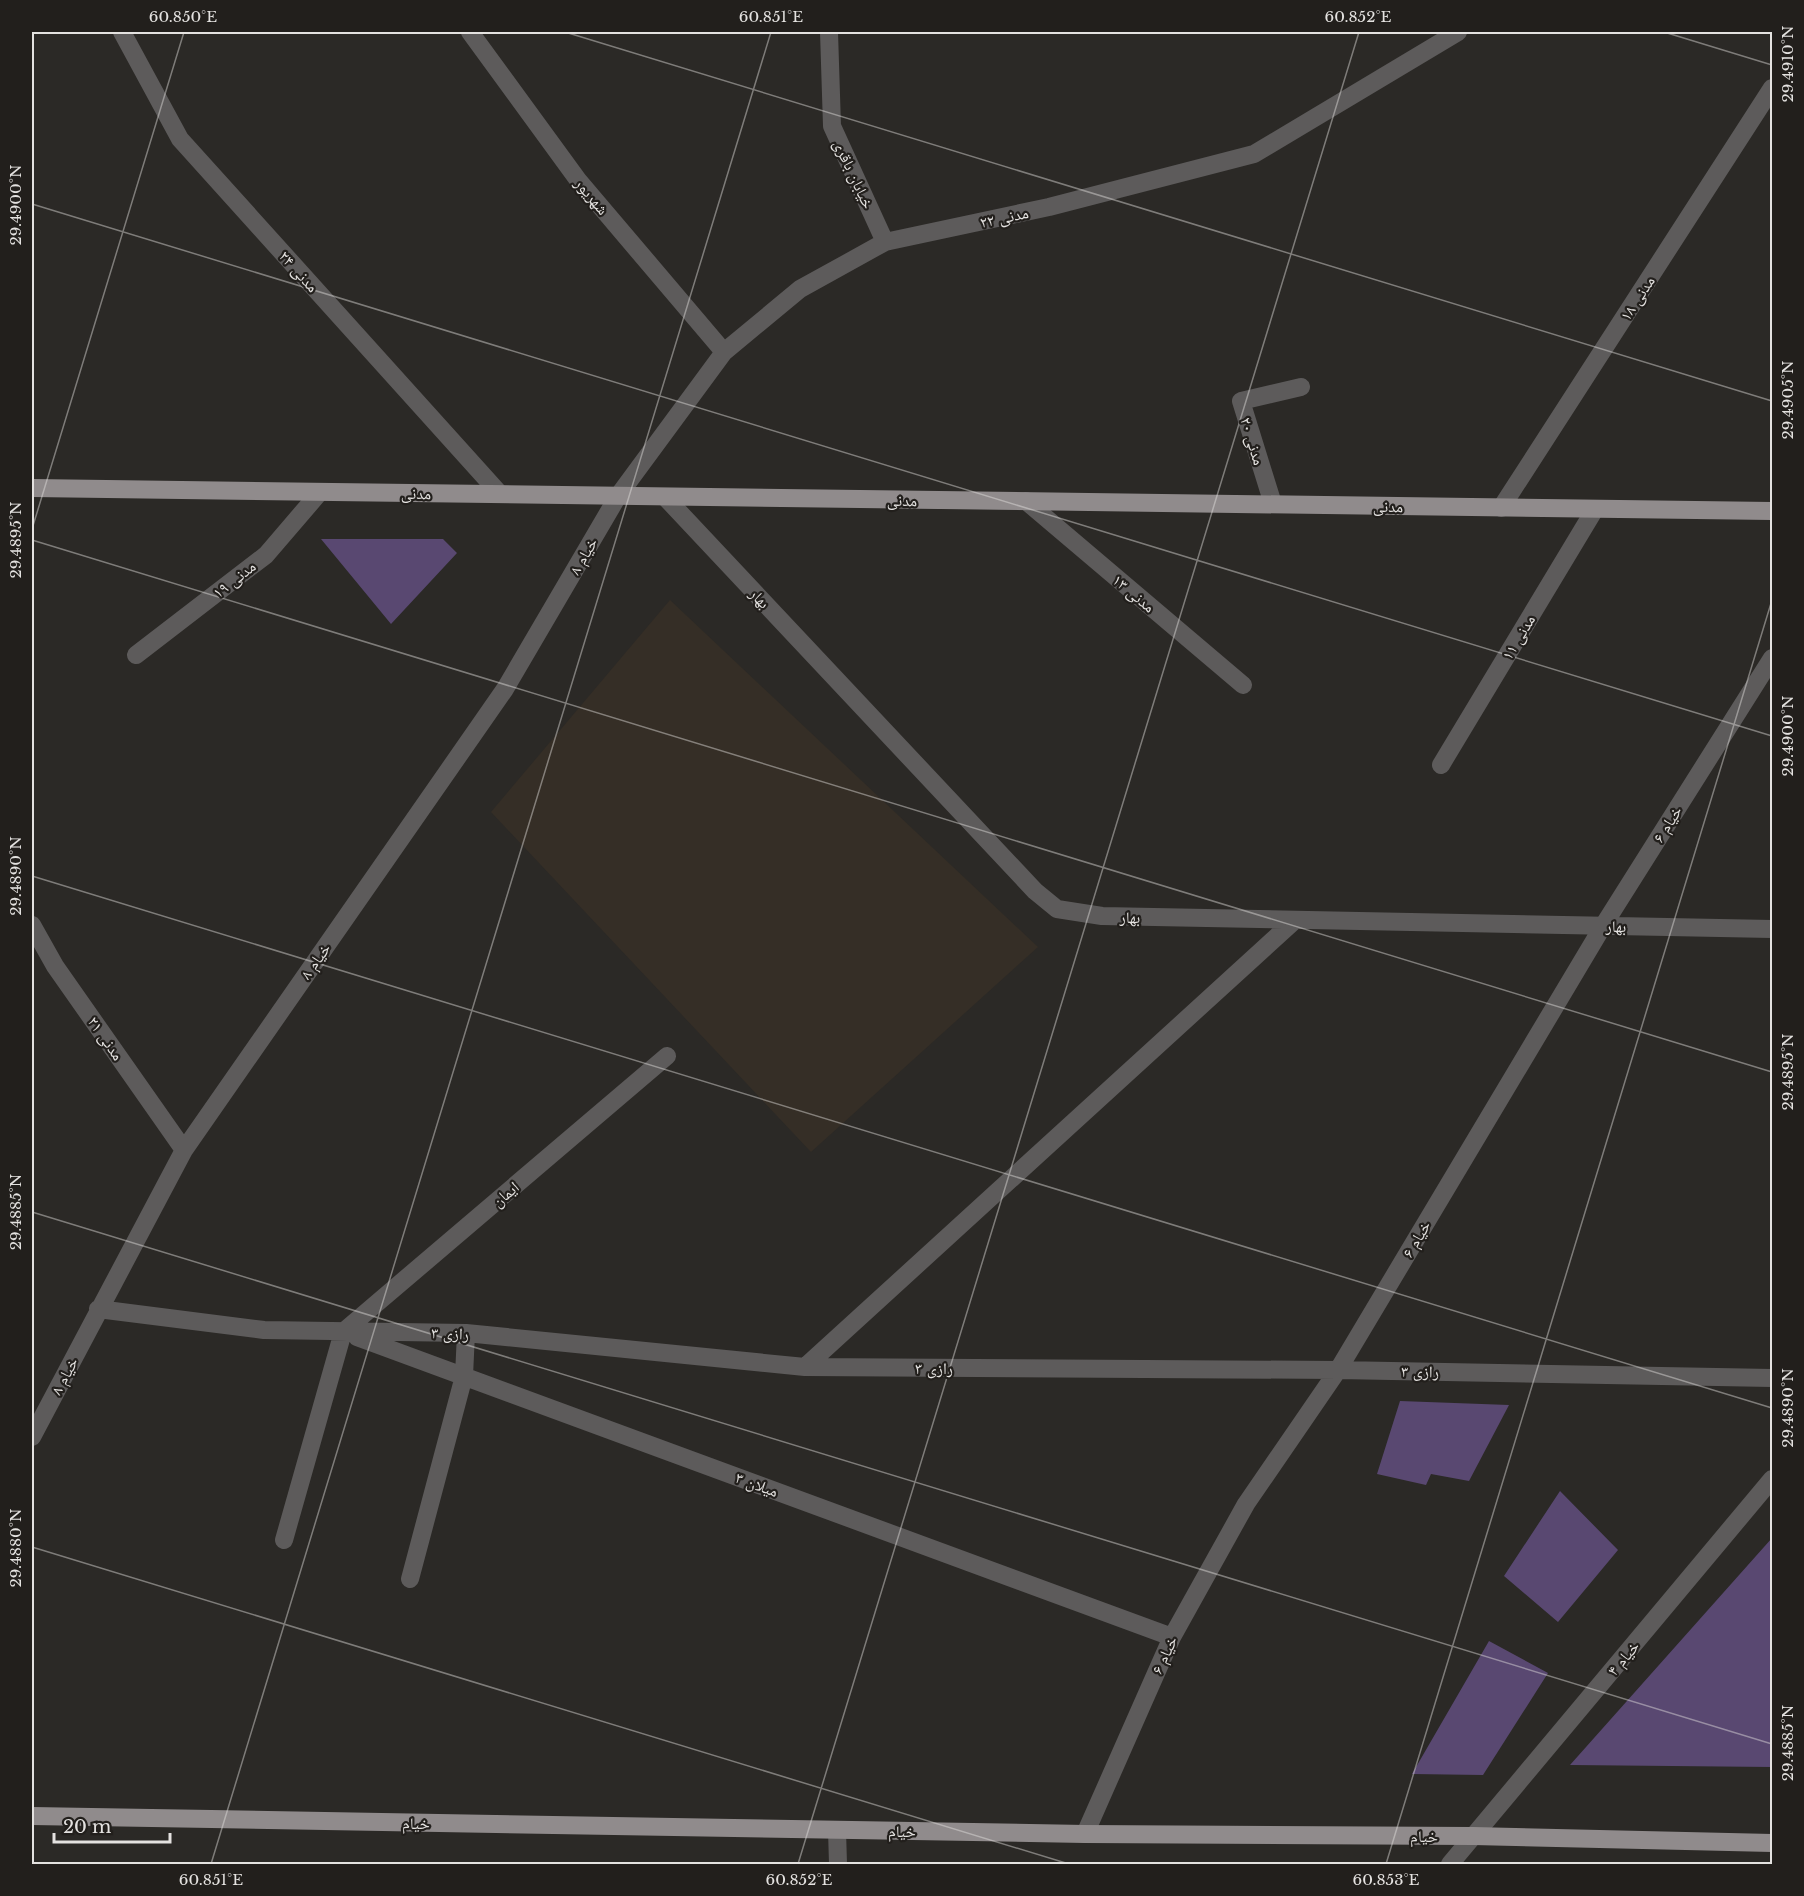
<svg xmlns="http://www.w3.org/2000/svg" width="1804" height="1896" font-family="'Libre Baskerville','Noto Naskh Arabic',serif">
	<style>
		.built { fill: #352e26 }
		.building { fill: #594871 }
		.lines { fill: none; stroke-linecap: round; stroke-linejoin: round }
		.minor { stroke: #5d5b5b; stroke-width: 18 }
		.major { stroke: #908b8c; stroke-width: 18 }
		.ticks { fill: none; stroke: #e4e2e0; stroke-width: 1.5; stroke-opacity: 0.45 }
		.labels { text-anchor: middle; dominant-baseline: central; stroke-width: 4.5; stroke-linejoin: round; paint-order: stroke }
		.street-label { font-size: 16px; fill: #e4e2e0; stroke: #221f1c }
		.neatline { fill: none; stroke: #e4e2e0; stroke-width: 2 }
		.ticks-label { font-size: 15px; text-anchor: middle; fill: #e4e2e0 }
	</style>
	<rect width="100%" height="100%" fill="#2b2926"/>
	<!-- built -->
	<path class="built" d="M 670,600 L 1038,947 L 811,1152 L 491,812 Z"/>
	<!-- building -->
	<path class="building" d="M 321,539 L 443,539 L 457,553 L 391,624 Z
		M 1400,1401 L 1509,1405 L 1469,1481 L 1431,1474 L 1426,1485 L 1377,1474 Z
		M 1560,1491 L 1618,1550 L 1558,1622 L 1504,1576 Z
		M 1772,1538 L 1772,1767 L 1570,1765 Z
		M 1489,1641 L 1548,1673 L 1483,1775 L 1412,1774 Z"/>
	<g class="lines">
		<!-- minor -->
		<path class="minor" d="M 122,32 L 180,139 L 500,494
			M 470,32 L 578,180 L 724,352
			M 829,32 L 832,126 L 885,242
			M 665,497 L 1035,891 L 1057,909 L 1102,916 L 1772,929
			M 1026,501 L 1243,685
			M 1273,504 L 1241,401 L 1301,387
			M 1501,508 L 1772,88
			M 136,655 L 266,555 L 320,492
			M 1441,765 L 1595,509
			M 32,925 L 55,966 L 184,1150
			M 98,1309 L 264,1330 L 466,1333 L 805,1367 L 1338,1370 L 1772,1378
			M 343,1332 L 667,1056
			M 357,1337 L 1172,1637
			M 805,1367 L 1295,920
			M 32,1437 L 184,1150 L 505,689 L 618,496 L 724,352 L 800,289 L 885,242 L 1049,207 L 1254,154 L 1458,32
			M 284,1540 L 343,1332
			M 410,1579 L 464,1376 L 466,1333
			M 837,1830 L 838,1864
			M 1085,1834 L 1172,1637 L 1246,1504 L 1338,1370 L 1603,926 L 1772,658
			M 1450,1864 L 1772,1479"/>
		<!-- major -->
		<path class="major" d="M 32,488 L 1772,511
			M 32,1816 L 1085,1834 L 1473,1836 L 1772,1843"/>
	</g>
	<!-- ticks -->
	<path class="ticks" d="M 565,32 L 1772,401M 1664,32 L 1772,65M 32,204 L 1772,736M 32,529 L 184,32M 32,540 L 1772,1072M 32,876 L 1772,1408M 32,1212 L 1772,1744M 32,1547 L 1069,1864M 211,1864 L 771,32M 798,1864 L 1359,32M 1386,1864 L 1772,600"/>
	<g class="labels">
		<!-- street labels -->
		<g class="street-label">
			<text transform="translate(854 174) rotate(65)">خیابان باقری</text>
			<text transform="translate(592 196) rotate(50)">شهریور</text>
			<text transform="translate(1004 217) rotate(-12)">مدنی ۲۲</text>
			<text transform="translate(299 271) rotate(48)">مدنی ۲۴</text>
			<text transform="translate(1637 298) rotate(-57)">مدنی ۱۸</text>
			<text transform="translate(1253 441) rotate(73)">مدنی ۲۰</text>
			<text transform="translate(416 493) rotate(1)">مدنی</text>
			<text transform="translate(902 500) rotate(1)">مدنی</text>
			<text transform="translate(1388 506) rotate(1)">مدنی</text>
			<text transform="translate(583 556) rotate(-60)">خیام ۸</text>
			<text transform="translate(234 579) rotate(-38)">مدنی ۱۹</text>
			<text transform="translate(1134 593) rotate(40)">مدنی ۱۳</text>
			<text transform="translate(760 598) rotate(47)">بهار</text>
			<text transform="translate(1518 637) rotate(-59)">مدنی ۱۱</text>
			<text transform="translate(1667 824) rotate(-58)">خیام ۶</text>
			<text transform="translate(1130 917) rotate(1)">بهار</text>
			<text transform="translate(1616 926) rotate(1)">بهار</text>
			<text transform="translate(315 961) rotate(-55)">خیام ۸</text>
			<text transform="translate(106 1038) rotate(55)">مدنی ۲۱</text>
			<text transform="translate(505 1194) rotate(-40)">ایمان</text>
			<text transform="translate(1416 1239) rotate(-59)">خیام ۶</text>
			<text transform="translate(450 1333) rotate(2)">رازی ۳</text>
			<text x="934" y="1368">رازی ۳</text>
			<text transform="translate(1420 1371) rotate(1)">رازی ۳</text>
			<text transform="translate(64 1376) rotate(-62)">خیام ۸</text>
			<text transform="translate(757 1484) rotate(20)">میلان ۳</text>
			<text transform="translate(1164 1655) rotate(-65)">خیام ۶</text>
			<text transform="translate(1623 1658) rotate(-50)">خیام ۴</text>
			<text transform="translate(416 1823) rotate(1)">خیام</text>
			<text transform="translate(902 1831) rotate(1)">خیام</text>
			<text x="1424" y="1836">خیام</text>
		</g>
	</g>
	<!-- border -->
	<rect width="1804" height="1896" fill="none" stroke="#221f1c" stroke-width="66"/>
	<!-- scale -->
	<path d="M54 1833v9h116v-9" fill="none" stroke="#e4e2e0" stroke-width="3"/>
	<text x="63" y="1833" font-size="18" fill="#e4e2e0" stroke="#221f1c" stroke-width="4.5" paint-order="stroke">20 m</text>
	<rect x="33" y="33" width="1738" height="1830" class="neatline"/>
	<g class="ticks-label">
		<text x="183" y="22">60.850°E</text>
		<text x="771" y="22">60.851°E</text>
		<text x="1358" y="22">60.852°E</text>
		<text transform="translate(1788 64) rotate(-90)" y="5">29.4910°N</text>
		<text transform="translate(16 205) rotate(-90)" y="5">29.4900°N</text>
		<text transform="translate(1788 400) rotate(-90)" y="5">29.4905°N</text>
		<text transform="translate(16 540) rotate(-90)" y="5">29.4895°N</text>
		<text transform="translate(1788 736) rotate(-90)" y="5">29.4900°N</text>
		<text transform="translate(16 876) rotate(-90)" y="5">29.4890°N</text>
		<text transform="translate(1788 1072) rotate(-90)" y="5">29.4895°N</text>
		<text transform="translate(16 1212) rotate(-90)" y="5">29.4885°N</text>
		<text transform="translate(1788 1408) rotate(-90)" y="5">29.4890°N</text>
		<text transform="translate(16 1548) rotate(-90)" y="5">29.4880°N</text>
		<text transform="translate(1788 1743) rotate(-90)" y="5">29.4885°N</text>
		<text x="211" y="1885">60.851°E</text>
		<text x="799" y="1885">60.852°E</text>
		<text x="1386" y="1885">60.853°E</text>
	</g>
</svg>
